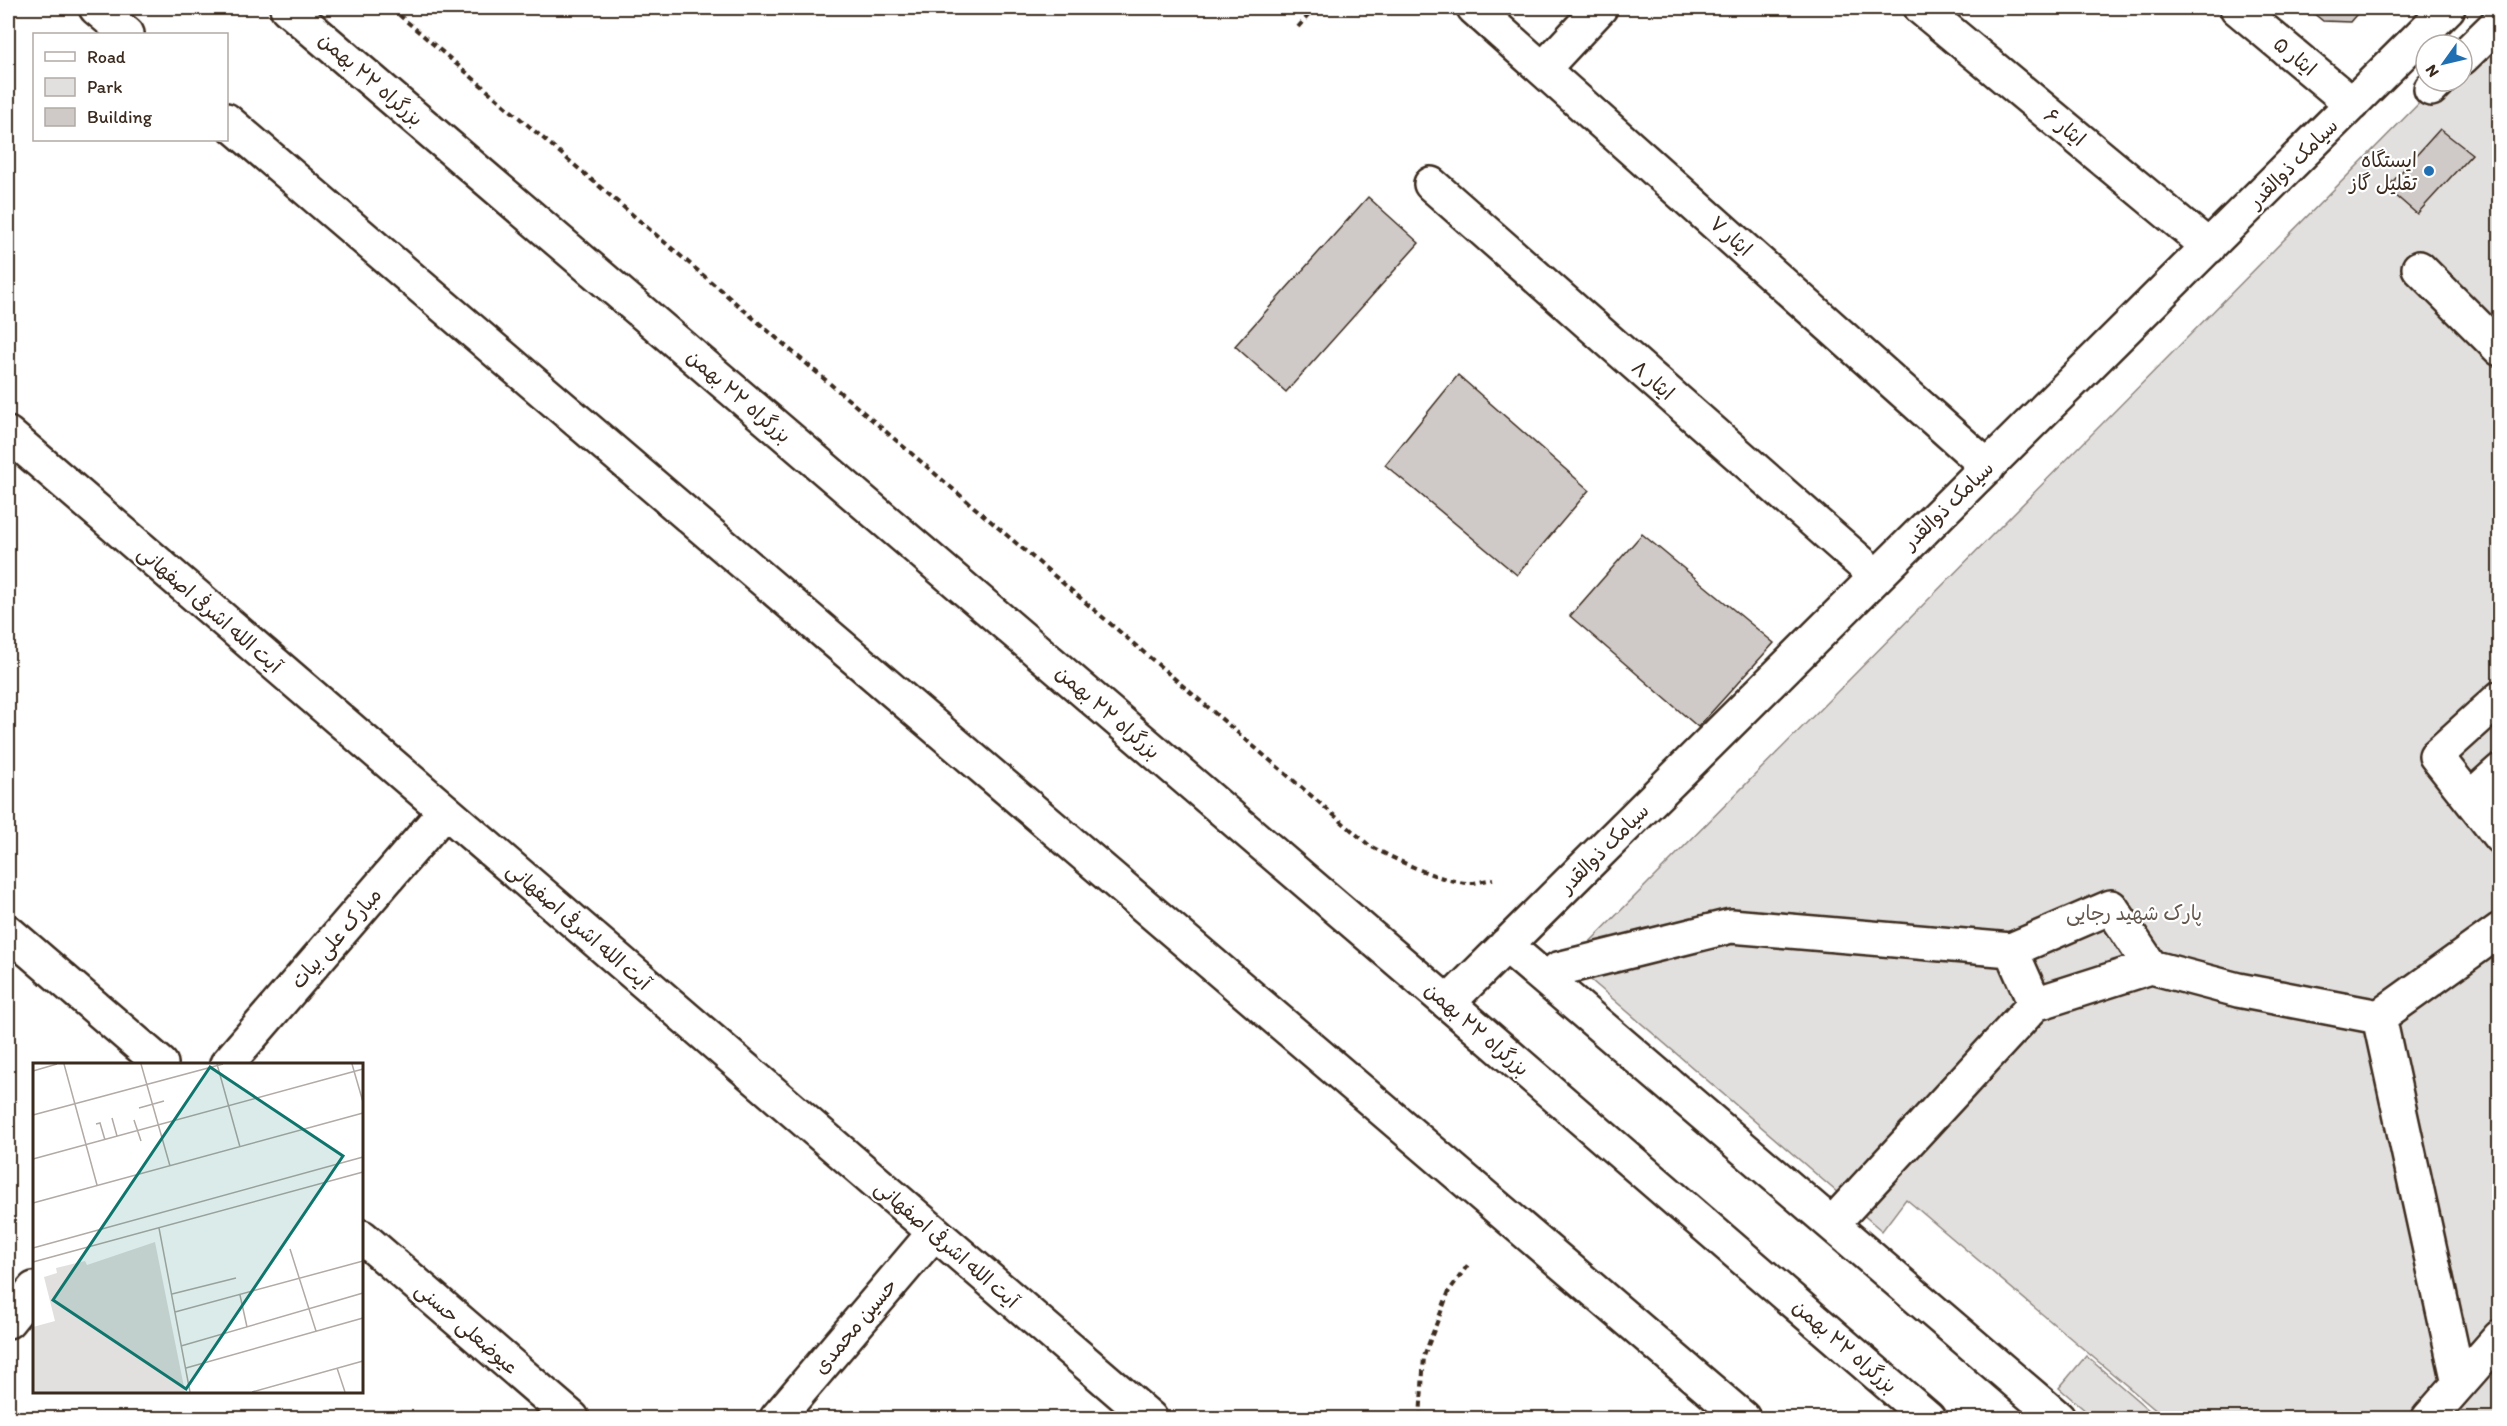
<svg xmlns="http://www.w3.org/2000/svg" width="2507" height="1426" font-family="Itim,'Playpen Sans Arabic',sans-serif">
	<style>
		.green { fill: #e2e0de; stroke: #8e857e; stroke-width: 1.5 }
		.building { fill: #cfcac7; stroke: #3b2a1e; stroke-width: 1.5 }
		.lines { fill: none; stroke-linecap: round; stroke-linejoin: round }
		.minor-casing { stroke: #3b2a1e; stroke-width: 38 }
		.major-casing { stroke: #3b2a1e; stroke-width: 38 }
		.highway-casing { stroke: #3b2a1e; stroke-width: 38 }
		.path { stroke: #3b2a1e; stroke-width: 4; stroke-dasharray: 6 4.5; stroke-linecap: butt }
		.minor { stroke: #fff; stroke-width: 33 }
		.major { stroke: #fff; stroke-width: 33 }
		.highway { stroke: #fff; stroke-width: 33 }
		.poi-dot { fill: #1f6fb2; stroke: #fff; stroke-width: 2 }
		.labels { text-anchor: middle; dominant-baseline: central; stroke-width: 4.5; stroke-linejoin: round; paint-order: stroke }
		.street-label { font-size: 20px; fill: #3b2a1e; stroke: #fff }
		.poi-label { font-size: 20px; fill: #3b2a1e; stroke: #fff; text-anchor: end }
		.park-label { font-size: 20px; fill: #65584e; stroke: #fff }
		.inset-road { fill: none; stroke: #b1aaa5; stroke-width: 1.5 }
		.view { fill: #0f766e; fill-opacity: 0.15; stroke: #0f766e; stroke-width: 3 }
		.inset-edge { fill: none; stroke: #3b2a1e; stroke-width: 3 }
	</style>
	<rect width="100%" height="100%" fill="#fff"/>
	<filter id="ink" filterUnits="userSpaceOnUse"><feTurbulence type="fractalNoise" baseFrequency=".0167" numOctaves="2"/><feDisplacementMap in="SourceGraphic" scale="12" xChannelSelector="R" yChannelSelector="G"/><feConvolveMatrix kernelMatrix="1 2 1 2 8 2 1 2 1" color-interpolation-filters="sRGB"/></filter>
	<g filter="url(#ink)">
		<!-- green -->
		<path class="green" d="M 2499,21 L 2499,1418 L 2165,1418 L 1906,1199 L 1882,1231 L 1570,962 L 2441,81 L 2462,81 L 2462,59 Z
			M 2086,1356 L 2158,1418 L 2094,1418 L 2059,1388 Z"/>
		<!-- building -->
		<path class="building" d="M 2307,8 L 2362,8 L 2350,22 L 2323,21 Z
			M 2440,129 L 2472,154 L 2417,214 L 2387,188 Z
			M 1368,197 L 1419,243 L 1286,392 L 1235,346 Z
			M 1458,375 L 1589,490 L 1517,575 L 1385,465 Z
			M 1642,534 L 1774,643 L 1698,727 L 1570,616 Z"/>
		<g class="lines">
			<defs>
				<path id="minor" d="M 1474,8 L 1988,467
					M 1921,8 L 2209,247
					M 2237,8 L 2352,104
					M 2462,58 L 2500,21
					M 1544,68 L 1600,8
					M 2431,89 L 2439,81
					M 1431,184 L 1876,576
					M 2419,268 L 2500,349
					M 2500,698 L 2436,756 L 2500,837
					M 2470,798 L 2500,771
					M 8,932 L 161,1064
					M 1506,945 L 2058,1418
					M 2011,950 L 2035,1004
					M 1558,969 L 1731,926 L 2011,950 L 2111,907 L 2151,967
					M 1448,1003 L 2448,8
					M 2379,1017 L 2459,1383
					M 227,1064 L 445,811
					M 1844,1211 L 2035,1004 L 2151,967 L 2238,990 L 2379,1017 L 2500,930
					M 362,1237 L 572,1418
					M 8,1321 L 34,1289
					M 777,1418 L 934,1233
					M 2429,1418 L 2500,1337"/>
				<path id="major" d="M 8,434 L 1150,1418"/>
				<path id="highway" d="M 96,8 L 127,34
					M 287,8 L 1448,1003 L 1928,1418
					M 226,120 L 1743,1418"/>
			</defs>
			<!-- minor casing -->
			<use href="#minor" class="minor-casing"/>
			<!-- major casing -->
			<use href="#major" class="major-casing"/>
			<!-- highway casing -->
			<use href="#highway" class="highway-casing"/>
			<!-- path -->
			<path class="path" d="M 391,8 L 1370,846 C 1394,859 1447,885 1474,883 C 1480,882 1487,880 1493,879
				M 1298,27 L 1315,8
				M 1420,1418 L 1424,1356 L 1449,1291 L 1470,1262"/>
			<!-- minor -->
			<use href="#minor" class="minor"/>
			<!-- major -->
			<use href="#major" class="major"/>
			<!-- highway -->
			<use href="#highway" class="highway"/>
		</g>
	</g>
	<!-- markers -->
	<circle class="poi-dot" cx="2429" cy="171" r="6"/>
	<g class="labels">
		<!-- street labels -->
		<g class="street-label">
			<text transform="translate(2295 56) rotate(40)">ایثار ۵</text>
			<text transform="translate(371 79) rotate(41)">بزرگراه ۲۲ بهمن</text>
			<text transform="translate(2065 127) rotate(40)">ایثار ۶</text>
			<text transform="translate(2293 163) rotate(-45)">سیامک ذوالقدر</text>
			<text transform="translate(1731 236) rotate(42)">ایثار ۷</text>
			<text transform="translate(1653 380) rotate(41)">ایثار ۸</text>
			<text transform="translate(739 396) rotate(41)">بزرگراه ۲۲ بهمن</text>
			<text transform="translate(1948 505) rotate(-44)">سیامک ذوالقدر</text>
			<text transform="translate(210 609) rotate(41)">آیت الله اشرفی اصفهانی</text>
			<text transform="translate(1108 712) rotate(41)">بزرگراه ۲۲ بهمن</text>
			<text transform="translate(1604 848) rotate(-45)">سیامک ذوالقدر</text>
			<text transform="translate(579 926) rotate(41)">آیت الله اشرفی اصفهانی</text>
			<text transform="translate(336 938) rotate(-49)">مبارک علی بیات</text>
			<text transform="translate(1477 1029) rotate(41)">بزرگراه ۲۲ بهمن</text>
			<text transform="translate(947 1244) rotate(41)">آیت الله اشرفی اصفهانی</text>
			<text transform="translate(855 1326) rotate(-50)">حسین محمدی</text>
			<text transform="translate(467 1328) rotate(41)">عیوضعلی حسنی</text>
			<text transform="translate(1845 1346) rotate(41)">بزرگراه ۲۲ بهمن</text>
		</g>
		<!-- poi labels -->
		<g class="poi-label">
			<text x="2417" y="160">ایستگاه<tspan x="2417" dy="23">تقلیل گاز</tspan></text>
		</g>
		<!-- park labels -->
		<g class="park-label">
			<text x="2134" y="913">پارک شهید رجایی</text>
		</g>
	</g>
	<!-- overview -->
	<g transform="translate(33 1063)">
		<rect width="330" height="330" fill="#fff"/>
		<path d="M 122,179 L 152,329 L 0,329 L 0,264 L 22,258 L 11,214 L 24,210 L 23,205 L 52,198 L 54,202 Z" fill="#e2e0de"/>
		<path class="inset-road" d="M 31,1 L 64,122M 108,1 L 137,103M 184,1 L 207,84M 319,1 L 330,39M 0,8 L 24,1M 106,45 L 131,38M 0,52 L 190,1M 79,55 L 84,73M 101,57 L 108,78M 63,61 L 67,60 L 72,77M 0,96 L 330,6M 0,140 L 330,50M 126,165 L 157,329M 0,185 L 330,94M 257,186 L 283,268M 0,199 L 330,109M 139,231 L 203,215M 207,232 L 214,264M 142,249 L 330,198M 148,283 L 330,230M 153,305 L 330,255M 304,305 L 312,329M 219,329 L 330,298"/>
		<path class="view" d="M 177,4 L 310,93 L 153,326 L 20,237 Z"/>
		<rect width="330" height="330" class="inset-edge"/>
	</g>
	<!-- margin -->
	<rect width="2507" height="1426" fill="none" stroke="#fff" stroke-width="30"/>
	<rect x="15" y="15" width="2477" height="1396" fill="none" stroke="#3b2a1e" stroke-width="2" filter="url(#ink)"/>
	<!-- legend -->
	<rect x="33" y="33" width="195" height="108" fill="#ffffff" stroke="#b1aaa5" stroke-width="1.5"/>
	<rect x="45" y="52" width="30" height="9" fill="#ffffff" stroke="#b1aaa5" stroke-width="1.5"/>
	<text x="87" y="63" font-size="18" fill="#3b2a1e">Road</text>
	<rect x="45" y="78" width="30" height="18" fill="#e2e0de" stroke="#b1aaa5" stroke-width="1.5"/>
	<text x="87" y="93" font-size="18" fill="#3b2a1e">Park</text>
	<rect x="45" y="108" width="30" height="18" fill="#cfcac7" stroke="#b1aaa5" stroke-width="1.5"/>
	<text x="87" y="123" font-size="18" fill="#3b2a1e">Building</text>
	<!-- north arrow -->
	<g transform="translate(2444 63) rotate(236)"><circle r="28" fill="#ffffff" stroke="#b1aaa5" stroke-width="1.5"/>
	<path d="M0-4.5L10 22L0 15L-10 22Z" fill="#1f6fb2"/>
	<text y="-9" font-size="16" font-weight="bold" text-anchor="middle" fill="#3b2a1e">N</text>
	</g>
</svg>
